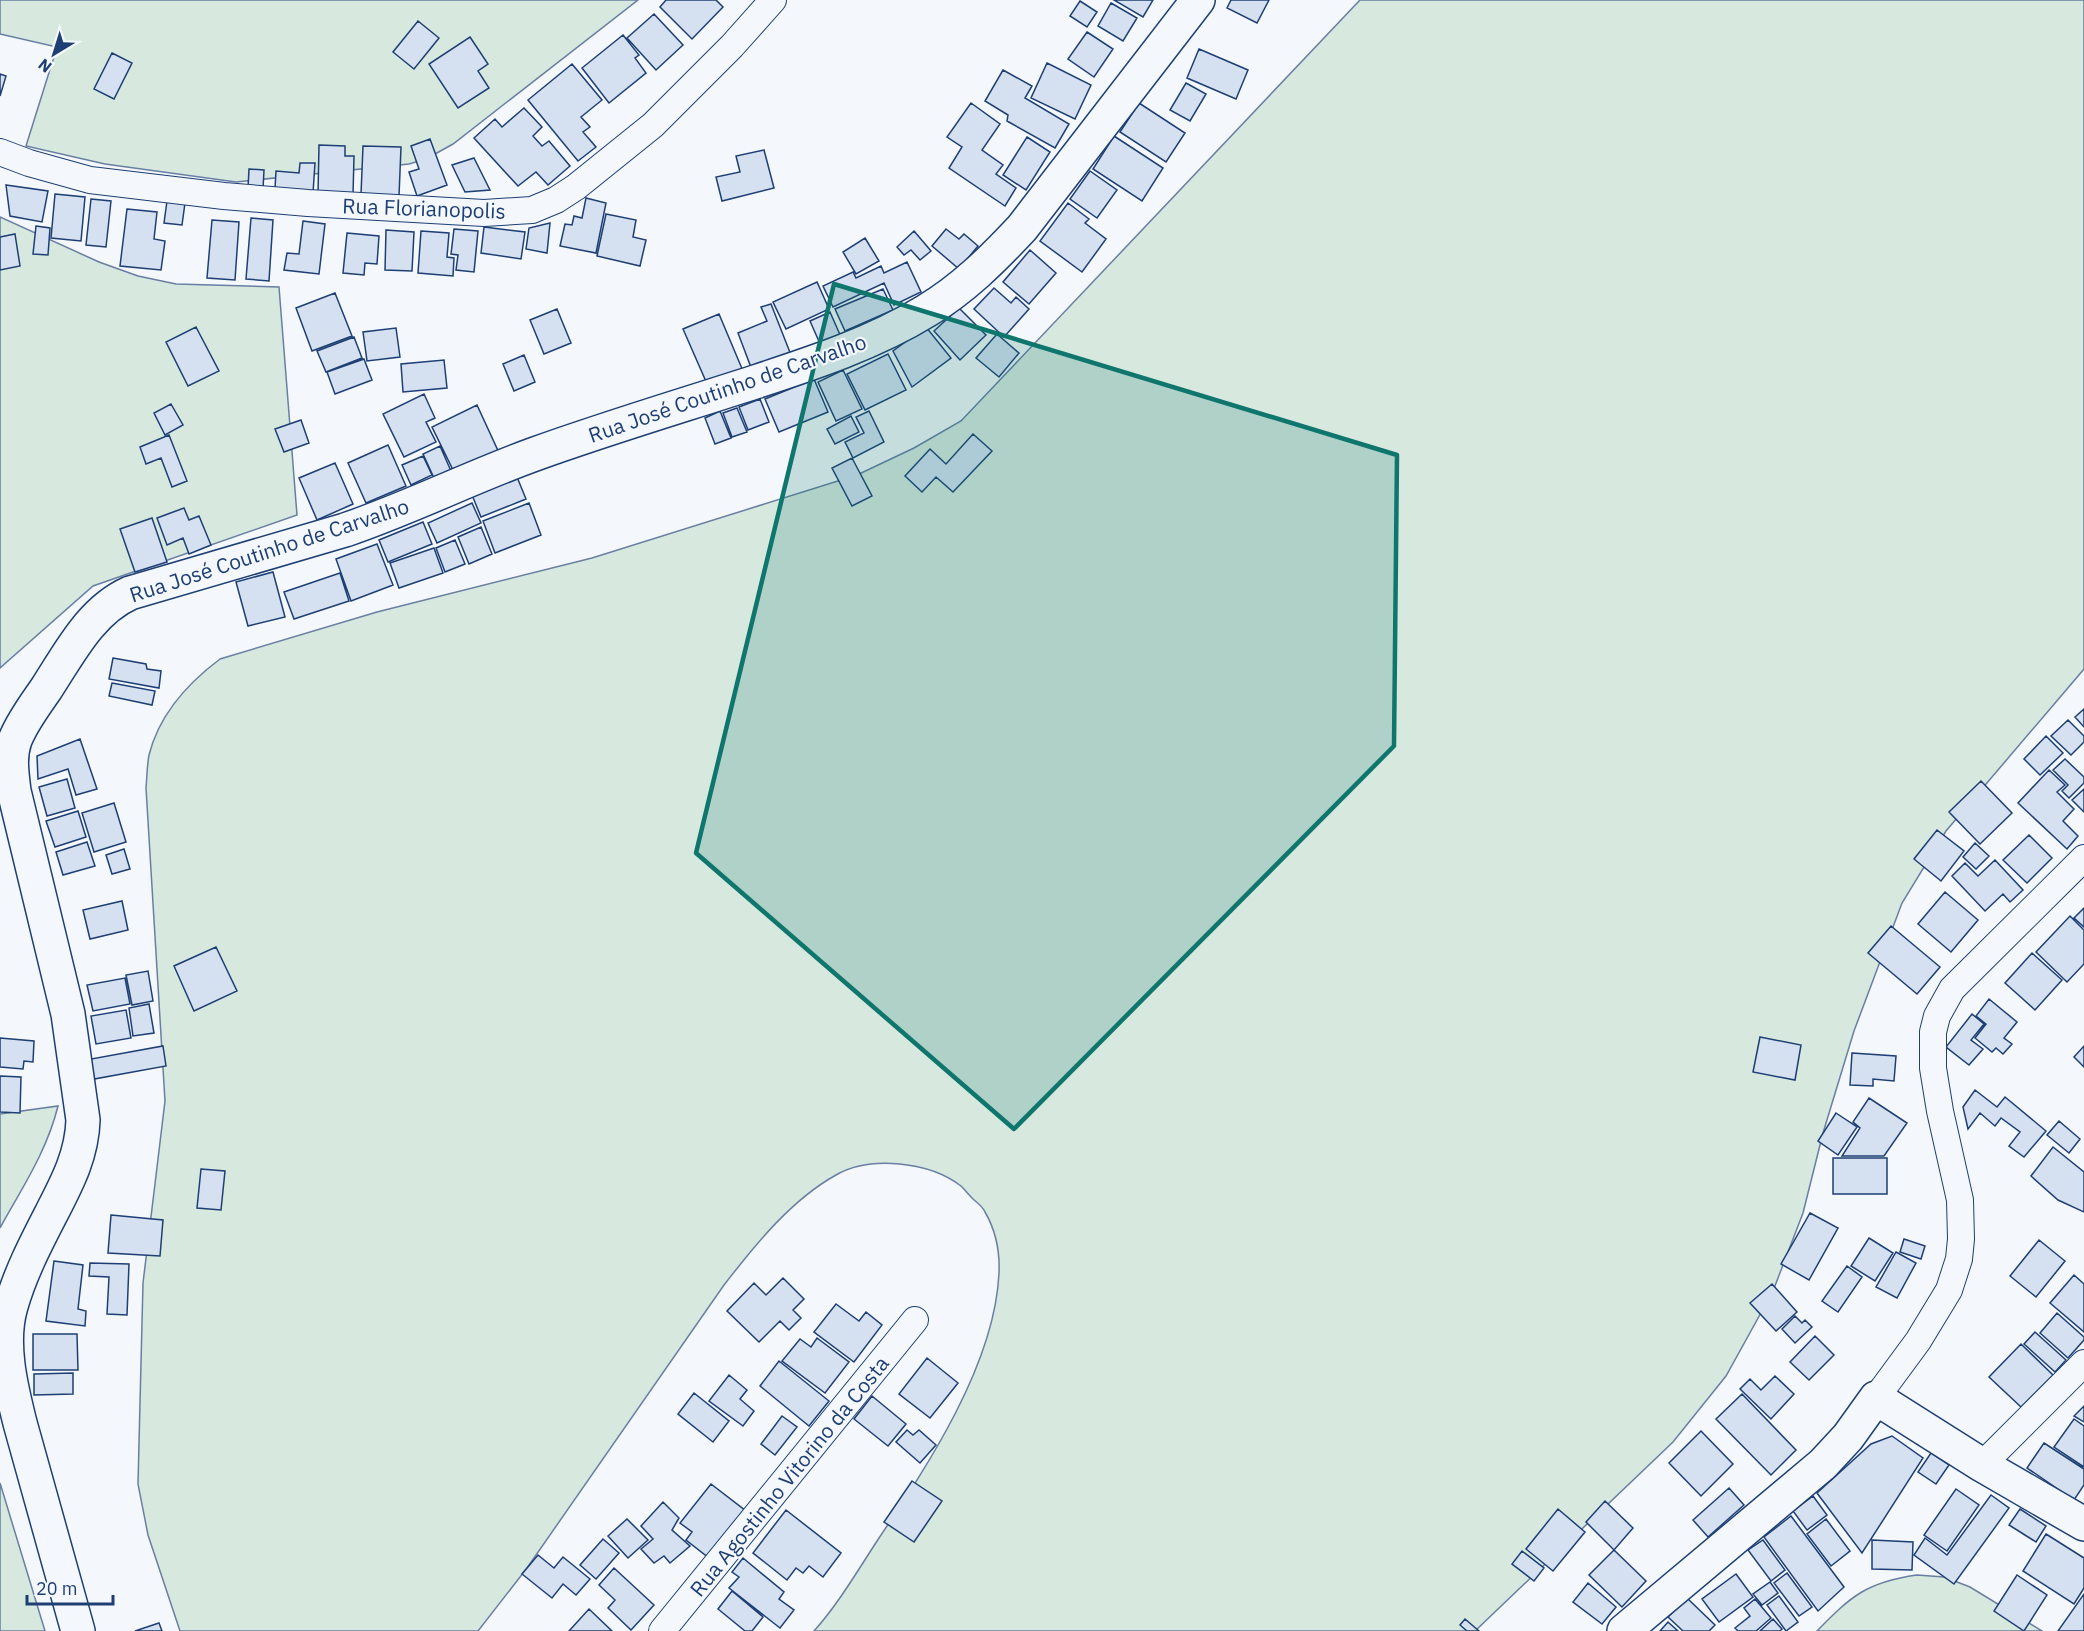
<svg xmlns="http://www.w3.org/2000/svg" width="2084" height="1631" font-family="'IBM Plex Sans',sans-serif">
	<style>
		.green { fill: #d7e8df; stroke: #687fa3; stroke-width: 1.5 }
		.building { fill: #d5e0f0; stroke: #1d3f73; stroke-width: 1.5 }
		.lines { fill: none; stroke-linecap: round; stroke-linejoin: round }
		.street-casing { stroke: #1d3f73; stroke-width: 28 }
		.secondary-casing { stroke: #1d3f73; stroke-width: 36 }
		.street { stroke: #f4f7fb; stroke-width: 26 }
		.secondary { stroke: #f4f7fb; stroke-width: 33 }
		.marked { fill: #0f766e; fill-opacity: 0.2; stroke: #0f766e; stroke-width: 4.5; stroke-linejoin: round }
		.labels { text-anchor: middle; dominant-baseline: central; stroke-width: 4.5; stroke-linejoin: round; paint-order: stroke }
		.street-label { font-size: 21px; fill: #1d3f73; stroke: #f4f7fb }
	</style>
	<rect width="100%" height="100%" fill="#f4f7fb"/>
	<!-- green -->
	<path class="green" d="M 0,0 L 638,0 L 453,144 L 426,159 L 409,164 L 236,182 L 105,164 L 26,146 L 57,47 L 0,34 Z
		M 1360,0 L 2084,0 L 2084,669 L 1946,831 L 1902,903 L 1854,1031 L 1823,1133 L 1803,1213 L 1773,1291 L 1726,1376 L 1673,1442 L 1475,1631 L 814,1631 C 839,1603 858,1570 879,1538 C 928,1465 995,1364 999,1273 C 1000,1251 996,1231 985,1212 C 983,1207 978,1203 973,1199 C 969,1195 965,1190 961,1186 C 930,1162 870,1155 836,1175 C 791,1200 755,1245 724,1285 L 527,1568 L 478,1631 L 180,1631 L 148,1535 L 138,1484 L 143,1283 L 165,1101 L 146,788 C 147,777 147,765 149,755 C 159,715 188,683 220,659 L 377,612 L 592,558 L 857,475 L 914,448 L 961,421 Z
		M 0,217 L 99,262 L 138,276 L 176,284 L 279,287 L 297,515 L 93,586 L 0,668 Z
		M 58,1106 C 47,1151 22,1188 0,1228 L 0,1114 Z
		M 0,1483 L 45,1631 L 0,1631 Z
		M 1917,1575 L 1944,1577 L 1970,1587 L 2042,1631 L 1817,1631 C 1851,1596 1867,1582 1917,1575 Z"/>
	<!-- building -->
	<path class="building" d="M 666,0 L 716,0 L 723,7 L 692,39 L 660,7 Z
		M 1114,0 L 1153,0 L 1143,17 Z
		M 1231,0 L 1269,0 L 1257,23 L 1227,8 Z
		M 1080,1 L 1097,12 L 1087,27 L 1070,16 Z
		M 1111,3 L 1137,18 L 1123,41 L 1098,26 Z
		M 654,14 L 683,45 L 656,70 L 627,38 Z
		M 418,21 L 439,38 L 414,69 L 393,52 Z
		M 1087,32 L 1113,49 L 1094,77 L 1068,59 Z
		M 623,35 L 639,55 L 635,58 L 646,73 L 609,103 L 582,68 Z
		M 470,37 L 488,64 L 478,71 L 489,88 L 458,108 L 429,64 Z
		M 1199,49 L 1248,70 L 1236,99 L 1187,78 Z
		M 112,53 L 132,63 L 114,99 L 94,89 Z
		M 1047,63 L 1091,85 L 1075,119 L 1031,98 Z
		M 572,64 L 602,100 L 581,117 L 590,127 L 583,132 L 596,147 L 578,161 L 528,100 Z
		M 1003,70 L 1032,86 L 1025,98 L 1069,124 L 1055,148 L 1007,121 L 1008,115 L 985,101 Z
		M 0,74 L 6,76 L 0,96 Z
		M 1186,83 L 1206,94 L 1190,121 L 1170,110 Z
		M 971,103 L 1000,124 L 982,150 L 1003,165 L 996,174 L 1016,188 L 1005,206 L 949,168 L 962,147 L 947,137 Z
		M 1139,103 L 1185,133 L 1166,162 L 1120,132 Z
		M 524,108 L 542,127 L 533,136 L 542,146 L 549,141 L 570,166 L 548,185 L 536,172 L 518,186 L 474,138 L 495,119 L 502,127 Z
		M 1114,136 L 1163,168 L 1142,201 L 1093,169 Z
		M 1027,137 L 1050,152 L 1026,190 L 1003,175 Z
		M 430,139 L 447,185 L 417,196 L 409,172 L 419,169 L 411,146 Z
		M 319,145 L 345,146 L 345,156 L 354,156 L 353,195 L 318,194 Z
		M 363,146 L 401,147 L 399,196 L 361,194 Z
		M 764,150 L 774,188 L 722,201 L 716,177 L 740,172 L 736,156 Z
		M 474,158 L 490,190 L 465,192 L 452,165 Z
		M 300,163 L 315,163 L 313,193 L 275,189 L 276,171 L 299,173 Z
		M 249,169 L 264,170 L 263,189 L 248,188 Z
		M 1090,171 L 1117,190 L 1097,218 L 1070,199 Z
		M 6,185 L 48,191 L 42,222 L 10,216 Z
		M 55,194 L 85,197 L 81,241 L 51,238 Z
		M 586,198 L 606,203 L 596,253 L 560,246 L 565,224 L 572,225 L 574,216 L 582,218 Z
		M 91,199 L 111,201 L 106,247 L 86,245 Z
		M 167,201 L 185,203 L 182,225 L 164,223 Z
		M 1068,203 L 1089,219 L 1085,223 L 1106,239 L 1082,272 L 1040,241 Z
		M 127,209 L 157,212 L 154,239 L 165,241 L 161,270 L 120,266 Z
		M 606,214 L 636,220 L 633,237 L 646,240 L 640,266 L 597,256 Z
		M 251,218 L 273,220 L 269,281 L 246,279 Z
		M 212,220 L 239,222 L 235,280 L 207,278 Z
		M 303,221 L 325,224 L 319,274 L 284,270 L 287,253 L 299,254 Z
		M 550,223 L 547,253 L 526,249 L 529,228 Z
		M 36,226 L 50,228 L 48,255 L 33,254 Z
		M 484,227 L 525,232 L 521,259 L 481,253 Z
		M 454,229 L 478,231 L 474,272 L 456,270 L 458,255 L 451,254 Z
		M 946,229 L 959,239 L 964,234 L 978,246 L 959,269 L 932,246 Z
		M 386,230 L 414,232 L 412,271 L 385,270 Z
		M 421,231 L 449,233 L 447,257 L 454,258 L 453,276 L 418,273 Z
		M 914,231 L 931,251 L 920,260 L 911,250 L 904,255 L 897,247 Z
		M 347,233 L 379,236 L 377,264 L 365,263 L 364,275 L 343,273 Z
		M 15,234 L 20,266 L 0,270 L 0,237 Z
		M 865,238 L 879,261 L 856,274 L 843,252 Z
		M 1030,250 L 1056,273 L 1029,304 L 1003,282 Z
		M 907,262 L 921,292 L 894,305 L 884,283 L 833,307 L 823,286 L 853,272 L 856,278 L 881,266 L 884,273 Z
		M 817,282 L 829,309 L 786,329 L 773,302 Z
		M 994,288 L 1011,303 L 1016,297 L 1029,309 L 1004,337 L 974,309 Z
		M 883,289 L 893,310 L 845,331 L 835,309 Z
		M 335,293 L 352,336 L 312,351 L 296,308 Z
		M 771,304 L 791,355 L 752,370 L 738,333 L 767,321 L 761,307 Z
		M 959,308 L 986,335 L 960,360 L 934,331 Z
		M 557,309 L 571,343 L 544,354 L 530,320 Z
		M 830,312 L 841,337 L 821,346 L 810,321 Z
		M 719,314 L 743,371 L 708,386 L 683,329 Z
		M 196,327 L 219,371 L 188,386 L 166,342 Z
		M 926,327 L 951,358 L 912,387 L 893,351 Z
		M 396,328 L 400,357 L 367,361 L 363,332 Z
		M 997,334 L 1019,353 L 999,377 L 976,358 Z
		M 354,337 L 362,358 L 326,372 L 317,351 Z
		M 888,354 L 906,390 L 865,410 L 847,374 Z
		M 524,355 L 535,382 L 514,391 L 503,364 Z
		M 364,359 L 372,380 L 335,394 L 327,372 Z
		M 444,360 L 447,388 L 403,392 L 401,364 Z
		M 843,370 L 862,409 L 836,421 L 818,382 Z
		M 814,379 L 828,412 L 779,432 L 765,399 Z
		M 424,394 L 435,418 L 426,422 L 436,442 L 404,457 L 383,414 Z
		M 760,399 L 769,422 L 748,430 L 739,407 Z
		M 171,404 L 183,425 L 165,435 L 154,413 Z
		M 477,405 L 500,455 L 456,476 L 432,427 Z
		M 737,408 L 747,432 L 732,437 L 723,413 Z
		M 720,411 L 731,438 L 715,444 L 705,418 Z
		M 869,411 L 884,442 L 853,458 L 845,442 L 864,433 L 856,417 Z
		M 851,416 L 859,432 L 835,444 L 827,429 Z
		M 301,420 L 309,443 L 284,452 L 275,429 Z
		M 973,434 L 992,451 L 953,492 L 936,477 L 922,492 L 905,476 L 930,449 L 946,464 Z
		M 169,435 L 187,481 L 172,487 L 161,458 L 146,464 L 140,447 Z
		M 388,445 L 406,486 L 366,503 L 348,463 Z
		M 440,446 L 451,471 L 434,478 L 423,454 Z
		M 423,456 L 432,475 L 411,485 L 402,465 Z
		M 852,458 L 872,496 L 852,506 L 832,468 Z
		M 335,463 L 353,504 L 317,520 L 299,478 Z
		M 517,477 L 526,499 L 481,517 L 472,495 Z
		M 472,503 L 481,523 L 437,543 L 428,523 Z
		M 529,503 L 541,535 L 495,553 L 483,521 Z
		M 184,508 L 189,520 L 199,516 L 211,545 L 189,554 L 183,538 L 167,545 L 157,518 Z
		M 152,518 L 167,562 L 135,572 L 120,529 Z
		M 423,522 L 432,544 L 388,562 L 379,540 Z
		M 481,527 L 492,554 L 469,564 L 458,537 Z
		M 455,540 L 465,564 L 445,572 L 436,548 Z
		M 377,544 L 393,585 L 351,601 L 336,559 Z
		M 434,548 L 443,573 L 399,588 L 390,563 Z
		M 273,572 L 285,617 L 248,626 L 236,582 Z
		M 340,573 L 349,601 L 294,619 L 284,592 Z
		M 113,658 L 146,664 L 147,669 L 161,671 L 159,688 L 109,679 Z
		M 112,683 L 155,691 L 152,705 L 109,696 Z
		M 2084,709 L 2084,727 L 2075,717 Z
		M 2068,720 L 2084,736 L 2084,742 L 2071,755 L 2051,736 Z
		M 2046,736 L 2063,753 L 2040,775 L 2024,759 Z
		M 80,739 L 97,789 L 76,795 L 68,769 L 38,779 L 37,756 Z
		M 2065,759 L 2084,777 L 2084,783 L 2069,798 L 2062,791 L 2068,785 L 2053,770 Z
		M 2049,770 L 2065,785 L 2057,792 L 2074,809 L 2063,821 L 2078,836 L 2067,849 L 2018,803 Z
		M 67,779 L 75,808 L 47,816 L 39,787 Z
		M 1981,781 L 2012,813 L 1980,844 L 1949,812 Z
		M 2084,789 L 2084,812 L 2072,800 Z
		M 114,803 L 126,842 L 94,852 L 82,813 Z
		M 78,811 L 86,837 L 55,847 L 46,821 Z
		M 1937,830 L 1964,851 L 1941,881 L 1914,859 Z
		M 2029,835 L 2052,858 L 2027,883 L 2003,860 Z
		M 87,842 L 95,866 L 63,875 L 56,852 Z
		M 1975,843 L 1989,856 L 1976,869 L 1963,857 Z
		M 124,849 L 130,869 L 112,874 L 106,855 Z
		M 1995,860 L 2023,890 L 2010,902 L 2003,894 L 1985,911 L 1952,876 L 1965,863 L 1978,876 Z
		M 1945,892 L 1978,920 L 1951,952 L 1918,924 Z
		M 122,901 L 128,930 L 90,939 L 83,910 Z
		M 2084,908 L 2084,927 L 2074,918 Z
		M 2070,916 L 2084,930 L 2084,964 L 2067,982 L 2036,952 Z
		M 1891,926 L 1940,967 L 1917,994 L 1868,953 Z
		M 216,947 L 237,991 L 194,1011 L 174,966 Z
		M 2032,953 L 2062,980 L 2035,1010 L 2005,983 Z
		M 148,971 L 153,1001 L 132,1005 L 126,975 Z
		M 125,978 L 130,1004 L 93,1011 L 87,985 Z
		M 1989,999 L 2017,1022 L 2004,1038 L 2012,1044 L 2003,1054 L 1996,1048 L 1992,1052 L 1975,1038 L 1986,1024 L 1976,1016 Z
		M 149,1004 L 154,1033 L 133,1036 L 129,1008 Z
		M 126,1010 L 131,1038 L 96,1044 L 91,1016 Z
		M 1972,1014 L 1984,1024 L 1971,1040 L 1983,1049 L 1969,1065 L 1946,1047 Z
		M 1760,1037 L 1801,1045 L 1795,1080 L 1753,1072 Z
		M 0,1038 L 34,1041 L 33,1062 L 24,1061 L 23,1069 L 0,1067 Z
		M 163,1046 L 166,1066 L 94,1079 L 91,1059 Z
		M 2084,1046 L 2084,1067 L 2074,1057 Z
		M 1852,1053 L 1896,1056 L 1894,1081 L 1873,1079 L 1873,1086 L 1850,1085 Z
		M 0,1076 L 21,1077 L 20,1113 L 0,1112 Z
		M 1975,1090 L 1997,1107 L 2005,1097 L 2046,1131 L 2024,1157 L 2009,1146 L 2020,1132 L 2001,1118 L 1995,1126 L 1980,1113 L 1968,1129 L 1963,1107 Z
		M 1869,1098 L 1907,1123 L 1884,1156 L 1842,1156 L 1860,1128 L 1853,1122 Z
		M 1836,1113 L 1857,1127 L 1838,1155 L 1818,1141 Z
		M 2059,1121 L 2080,1139 L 2069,1153 L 2047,1135 Z
		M 2053,1147 L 2084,1172 L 2084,1212 L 2058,1200 L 2031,1176 Z
		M 1833,1158 L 1887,1158 L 1887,1194 L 1833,1194 Z
		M 201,1169 L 225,1171 L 221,1210 L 197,1208 Z
		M 1810,1213 L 1838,1228 L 1809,1280 L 1781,1264 Z
		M 111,1215 L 163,1220 L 160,1256 L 108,1253 Z
		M 1869,1238 L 1893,1253 L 1875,1281 L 1851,1266 Z
		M 1904,1239 L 1925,1246 L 1921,1259 L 1900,1252 Z
		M 2039,1240 L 2065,1261 L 2036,1297 L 2010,1276 Z
		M 1896,1252 L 1916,1263 L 1897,1298 L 1876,1287 Z
		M 54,1261 L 83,1265 L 78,1309 L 86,1311 L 85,1326 L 46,1321 Z
		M 90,1263 L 129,1264 L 127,1315 L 107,1314 L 109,1277 L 89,1276 Z
		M 1847,1266 L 1862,1277 L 1838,1312 L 1822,1301 Z
		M 2074,1275 L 2084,1284 L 2084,1332 L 2050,1303 Z
		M 783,1278 L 804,1299 L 793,1310 L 801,1318 L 789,1330 L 780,1321 L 759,1342 L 727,1311 L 754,1283 L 766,1295 Z
		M 1772,1284 L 1797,1312 L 1776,1331 L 1750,1303 Z
		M 836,1304 L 859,1321 L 866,1312 L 882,1325 L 854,1362 L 814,1332 Z
		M 2057,1313 L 2084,1337 L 2084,1340 L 2068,1358 L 2040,1333 Z
		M 1795,1316 L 1802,1323 L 1805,1320 L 1812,1327 L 1795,1343 L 1782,1329 Z
		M 2035,1332 L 2066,1360 L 2055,1372 L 2024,1344 Z
		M 33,1334 L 77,1334 L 78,1370 L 33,1370 Z
		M 1815,1336 L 1834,1355 L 1809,1380 L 1790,1362 Z
		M 817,1338 L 849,1362 L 825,1393 L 782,1361 L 800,1339 L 811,1347 Z
		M 2021,1344 L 2053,1375 L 2021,1407 L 1989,1377 Z
		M 927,1358 L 958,1383 L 930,1418 L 899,1394 Z
		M 779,1361 L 829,1401 L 809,1426 L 760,1386 Z
		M 73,1373 L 73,1394 L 34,1395 L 34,1374 Z
		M 729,1375 L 747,1390 L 740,1399 L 754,1411 L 743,1426 L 709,1401 Z
		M 1775,1376 L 1794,1394 L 1771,1419 L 1740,1389 L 1750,1379 L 1761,1390 Z
		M 694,1393 L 729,1421 L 713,1442 L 678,1414 Z
		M 1742,1394 L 1796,1450 L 1771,1475 L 1716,1419 Z
		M 872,1396 L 906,1424 L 888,1446 L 854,1419 Z
		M 2084,1406 L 2084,1422 L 2074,1416 Z
		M 782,1416 L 797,1427 L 775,1455 L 761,1444 Z
		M 2074,1419 L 2084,1426 L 2084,1467 L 2054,1447 Z
		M 907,1430 L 913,1435 L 919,1430 L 936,1445 L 920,1463 L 896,1442 Z
		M 1701,1431 L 1733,1464 L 1701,1496 L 1669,1463 Z
		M 1892,1436 L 1923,1458 L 1862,1553 L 1817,1493 L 1871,1444 Z
		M 2044,1443 L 2084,1469 L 2084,1485 L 2074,1500 L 2027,1468 Z
		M 1931,1453 L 1949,1465 L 1936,1484 L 1918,1472 Z
		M 912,1481 L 942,1501 L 914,1542 L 884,1522 Z
		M 711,1484 L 746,1511 L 709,1558 L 686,1540 L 692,1532 L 680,1523 Z
		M 1729,1488 L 1744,1505 L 1708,1537 L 1693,1520 Z
		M 1956,1489 L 1979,1505 L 1947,1551 L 1924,1535 Z
		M 1991,1495 L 2009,1508 L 1954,1584 L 1914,1555 L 1925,1538 L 1947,1555 Z
		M 1813,1496 L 1827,1515 L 1807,1530 L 1793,1511 Z
		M 1605,1501 L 1633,1528 L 1614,1550 L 1586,1522 Z
		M 663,1502 L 679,1518 L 672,1530 L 690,1546 L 670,1563 L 664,1556 L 654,1563 L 641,1549 L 653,1539 L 641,1526 Z
		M 1558,1509 L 1585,1532 L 1553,1571 L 1526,1549 Z
		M 2020,1509 L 2046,1526 L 2036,1542 L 2009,1525 Z
		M 786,1510 L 841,1553 L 823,1577 L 809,1566 L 803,1573 L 796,1568 L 787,1580 L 753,1553 Z
		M 1791,1516 L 1844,1587 L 1818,1611 L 1764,1537 Z
		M 627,1519 L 648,1540 L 628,1558 L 608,1536 Z
		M 1826,1519 L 1850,1551 L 1831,1566 L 1807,1534 Z
		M 2046,1534 L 2084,1558 L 2084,1588 L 2074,1604 L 2023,1571 Z
		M 603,1539 L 619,1553 L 596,1579 L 580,1565 Z
		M 1763,1540 L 1785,1570 L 1771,1581 L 1748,1550 Z
		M 1872,1540 L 1913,1542 L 1912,1570 L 1872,1569 Z
		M 1614,1550 L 1646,1581 L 1622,1607 L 1589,1575 Z
		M 1522,1551 L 1544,1568 L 1534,1581 L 1512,1564 Z
		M 538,1555 L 554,1568 L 563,1557 L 590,1579 L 576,1595 L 563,1584 L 552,1598 L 522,1574 Z
		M 743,1558 L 784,1592 L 779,1599 L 794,1610 L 780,1628 L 729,1588 L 739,1577 L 732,1572 Z
		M 614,1568 L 654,1605 L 631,1630 L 608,1608 L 615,1600 L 599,1585 Z
		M 1787,1573 L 1812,1607 L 1799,1616 L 1774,1583 Z
		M 1736,1574 L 1753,1597 L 1719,1622 L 1702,1599 Z
		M 2017,1575 L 2047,1595 L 2024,1631 L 1994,1611 Z
		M 1770,1582 L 1778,1593 L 1762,1605 L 1753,1594 Z
		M 1588,1583 L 1616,1607 L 1602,1624 L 1573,1602 Z
		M 732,1591 L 763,1617 L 752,1631 L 745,1631 L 718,1609 Z
		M 2084,1594 L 2084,1631 L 2058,1631 Z
		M 1779,1596 L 1798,1622 L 1786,1631 L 1767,1605 Z
		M 1687,1598 L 1715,1625 L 1709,1631 L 1683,1631 L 1668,1617 Z
		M 1755,1599 L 1771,1618 L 1756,1631 L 1738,1631 L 1735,1628 L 1750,1616 L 1744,1608 Z
		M 589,1609 L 612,1631 L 569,1631 Z
		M 1465,1619 L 1479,1631 L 1467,1631 L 1460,1625 Z
		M 1773,1619 L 1782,1629 L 1780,1631 L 1760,1631 Z
		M 1668,1622 L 1678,1631 L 1660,1631 Z
		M 159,1623 L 162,1631 L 135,1631 Z"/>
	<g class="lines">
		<defs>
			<path id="street" d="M 0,152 L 29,163 L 90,180 L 224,196 L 308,203 L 484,213 L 532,210 L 556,200 L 576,187 L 653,125 L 732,46 L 773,0
				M 1876,1398 L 1918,1341 L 1949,1290 L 1959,1259 L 1961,1239 L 1960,1200 L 1940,1111 L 1933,1068 L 1933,1032 L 1937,1016 L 1952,989 L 2084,858
				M 1982,1465 L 2084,1363
				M 662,1631 L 915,1320"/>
			<path id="secondary" d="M 78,1631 L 20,1423 C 11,1387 0,1343 11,1306 C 20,1274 36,1243 51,1214 C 67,1183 82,1155 83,1120 L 68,1014 L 14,791 C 12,774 9,757 15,740 C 22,722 35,705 46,689 C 69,654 90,611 130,593 L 345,530 C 410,508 471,477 535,454 C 607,428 681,406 755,382 C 813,363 874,343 926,311 C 963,289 993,259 1022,228 L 1198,0
				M 1624,1631 L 1823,1464 L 1848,1437 L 1876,1398 L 1982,1465 L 2084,1524"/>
		</defs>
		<!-- street casing -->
		<use href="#street" class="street-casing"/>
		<!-- secondary casing -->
		<use href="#secondary" class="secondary-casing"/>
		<!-- street -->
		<use href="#street" class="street"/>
		<!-- secondary -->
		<use href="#secondary" class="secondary"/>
	</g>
	<!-- marked area -->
	<path class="marked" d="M 834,284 L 1397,455 L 1394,746 L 1014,1129 L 696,853 Z"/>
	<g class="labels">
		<!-- street labels -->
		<g class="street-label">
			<text transform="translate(424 208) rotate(2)">Rua Florianopolis</text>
			<text transform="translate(727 388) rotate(-19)">Rua José Coutinho de Carvalho</text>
			<text transform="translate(269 550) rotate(-18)">Rua José Coutinho de Carvalho</text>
			<text transform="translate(789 1476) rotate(-51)">Rua Agostinho Vitorino da Costa</text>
		</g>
	</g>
	<!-- north arrow -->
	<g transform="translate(54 54) rotate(218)" stroke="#f4f7fb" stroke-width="4.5" paint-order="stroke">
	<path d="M0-4.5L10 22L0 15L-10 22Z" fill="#1d3f73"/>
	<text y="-9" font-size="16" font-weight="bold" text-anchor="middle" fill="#1d3f73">N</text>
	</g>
	<!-- scale -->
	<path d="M27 1595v9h86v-9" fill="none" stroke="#1d3f73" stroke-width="3"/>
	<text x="36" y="1595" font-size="18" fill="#1d3f73" stroke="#f4f7fb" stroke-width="4.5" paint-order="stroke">20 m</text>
</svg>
